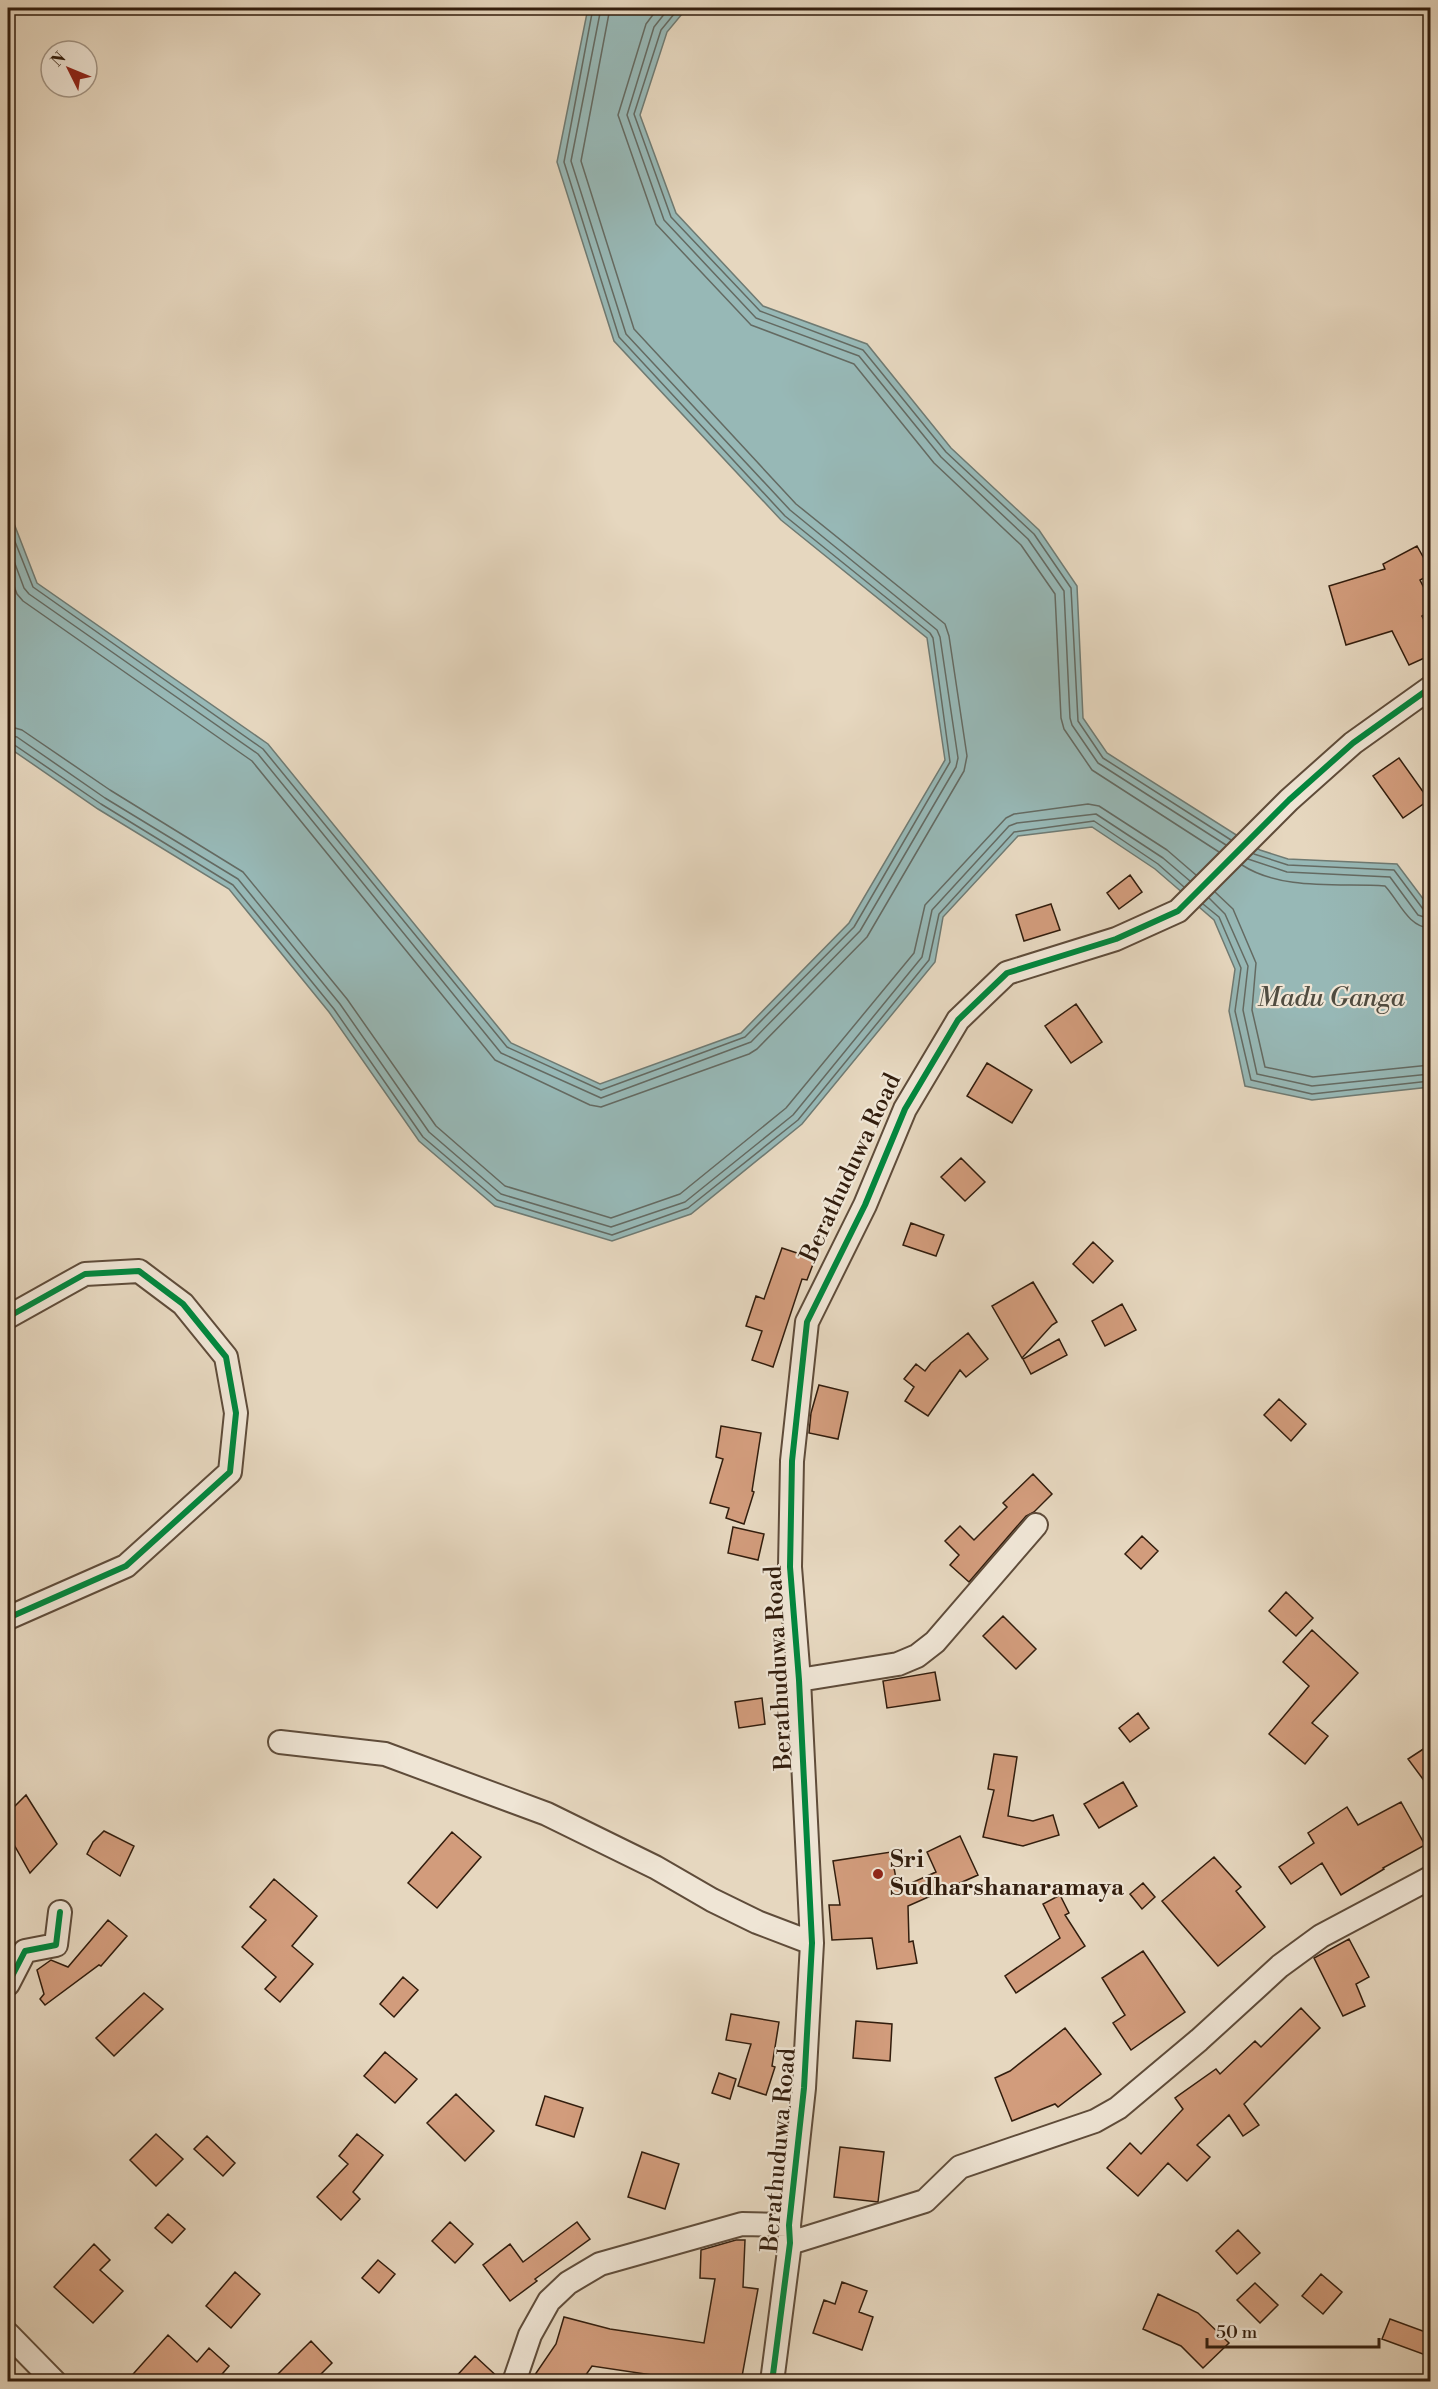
<svg xmlns="http://www.w3.org/2000/svg" width="1438" height="2389" font-family="'Libre Bodoni',serif">
	<style>
		.water { fill: #97b8b6; stroke: #6f7a72; stroke-width: 1.5 }
		.lines { fill: none; stroke-linecap: round; stroke-linejoin: round }
		.shore { stroke: #646a62; stroke-width: 1.5 }
		.building { fill: #d29c7c; stroke: #321d0d; stroke-width: 1.5 }
		.minor-casing { stroke: #5f4c3a; stroke-width: 26 }
		.minor { stroke: #efe5d5; stroke-width: 22 }
		.cycleway-casing { stroke: #efe5d5; stroke-width: 10 }
		.cycleway { stroke: #00873e; stroke-width: 6 }
		.poi-dot { fill: #8f2418; stroke: #efe5d5; stroke-width: 2 }
		.labels { text-anchor: middle; dominant-baseline: central; stroke-width: 4.5; stroke-linejoin: round; paint-order: stroke }
		.street-label { font-size: 24px; fill: #321d0d; stroke: #efe5d5 }
		.poi-label { font-size: 24px; font-weight: bold; fill: #321d0d; stroke: #efe5d5; text-anchor: start }
		.water-label { font-size: 26px; font-style: italic; fill: #504c40; stroke: #efe5d5 }
	</style>
	<rect width="100%" height="100%" fill="#e6d7bf"/>
	<filter id="stains"><feTurbulence type="fractalNoise" baseFrequency=".00333" numOctaves="4"/><feColorMatrix values="0 0 0 0 .2 0 0 0 0 .09 0 0 0 0 .02 0 0 0 .5 -.17"/></filter>
	<radialGradient id="worn" r=".72"><stop offset=".6" stop-color="#630" stop-opacity="0"/><stop offset="1" stop-color="#630" stop-opacity=".3"/></radialGradient>
	<!-- water -->
	<path class="water" d="M 588,8 L 687,8 L 667,32 L 640,115 L 676,213 L 763,306 L 867,344 L 951,448 L 1039,530 L 1077,586 L 1083,718 L 1107,753 L 1260,850 L 1288,859 L 1397,864 L 1430,908 L 1430,1087 L 1312,1100 L 1245,1086 L 1229,1011 L 1235,969 L 1214,920 L 1155,869 L 1092,827 L 1018,836 L 943,917 L 935,962 L 802,1124 L 691,1214 L 612,1241 L 495,1206 L 419,1141 L 329,1012 L 229,889 L 98,809 L 8,747 L 8,508 L 37,583 L 268,744 L 511,1043 L 600,1084 L 741,1033 L 849,923 L 945,760 L 927,638 L 781,520 L 614,341 L 557,162 Z"/>
	<g class="lines">
		<!-- shore -->
		<path class="shore" d="M 658,8 L 646,24 L 618,115 L 656,224 L 751,325 L 854,364 L 934,463 L 1021,545 L 1055,594 L 1061,718 L 1064,729 L 1092,770 L 1219,852
			M 669,8 L 654,27 L 627,115 L 664,220 L 756,318 L 859,356 L 941,457 L 1028,539 L 1064,591 L 1070,718 L 1072,725 L 1098,763 L 1226,845
			M 679,8 L 661,30 L 634,114 L 671,217 L 760,311 L 863,350 L 946,452 L 1034,534 L 1071,588 L 1078,721 L 1103,758 L 1231,840
			M 8,524 L 33,587 L 263,749 L 507,1047 L 601,1090 L 745,1037 L 854,927 L 950,762 L 933,638 L 930,633 L 785,516 L 619,337 L 564,162 L 593,8
			M 8,545 L 24,588 L 29,594 L 258,754 L 501,1053 L 601,1098 L 751,1042 L 860,931 L 956,767 L 958,758 L 940,637 L 937,630 L 790,510 L 626,334 L 571,161 L 601,8
			M 8,570 L 17,594 L 23,601 L 252,761 L 495,1060 L 590,1105 L 601,1107 L 749,1054 L 757,1049 L 867,937 L 964,771 L 967,756 L 949,636 L 945,624 L 796,504 L 634,329 L 581,161 L 610,8
			M 8,726 L 22,730 L 110,790 L 243,872 L 347,999 L 436,1126 L 505,1186 L 611,1218 L 680,1194 L 786,1108 L 914,953 L 925,905 L 1006,818 L 1014,814 L 1088,804 L 1099,806 L 1167,850 L 1196,875
			M 8,735 L 17,737 L 105,798 L 238,879 L 340,1004 L 429,1132 L 501,1194 L 611,1227 L 685,1202 L 793,1115 L 922,957 L 932,910 L 1009,826 L 1017,823 L 1096,814 L 1163,858 L 1190,881
			M 8,743 L 13,744 L 101,804 L 233,885 L 334,1009 L 423,1137 L 497,1200 L 612,1235 L 688,1208 L 798,1120 L 929,960 L 939,914 L 1014,832 L 1094,821 L 1158,864 L 1184,887
			M 1254,854 L 1288,865 L 1394,870 L 1423,909 L 1430,911
			M 1248,859 L 1287,872 L 1390,877 L 1418,915 L 1430,919
			M 1242,865 C 1282,891 1339,883 1385,886 C 1399,901 1408,927 1430,928
			M 1215,892 L 1233,909 L 1256,963 L 1252,1010 L 1265,1067 L 1313,1077 L 1430,1065
			M 1209,898 L 1225,914 L 1248,966 L 1243,1010 L 1257,1074 L 1312,1086 L 1430,1074
			M 1203,904 L 1219,917 L 1241,968 L 1235,1011 L 1251,1080 L 1312,1094 L 1430,1081"/>
	</g>
	<!-- building -->
	<path class="building" d="M 1417,546 L 1431,571 L 1431,574 L 1420,580 L 1431,602 L 1431,611 L 1422,616 L 1431,634 L 1431,655 L 1409,665 L 1392,631 L 1346,645 L 1329,586 L 1385,569 L 1383,564 Z
		M 1399,758 L 1429,800 L 1403,818 L 1373,776 Z
		M 1130,875 L 1142,892 L 1119,909 L 1107,893 Z
		M 1051,904 L 1060,930 L 1024,941 L 1016,915 Z
		M 1076,1004 L 1102,1042 L 1071,1063 L 1045,1026 Z
		M 987,1063 L 1032,1090 L 1012,1123 L 967,1096 Z
		M 961,1158 L 985,1182 L 965,1201 L 941,1177 Z
		M 911,1223 L 944,1235 L 936,1256 L 903,1245 Z
		M 1093,1242 L 1113,1261 L 1093,1283 L 1073,1264 Z
		M 782,1248 L 815,1259 L 807,1280 L 802,1279 L 773,1367 L 752,1360 L 762,1331 L 746,1326 L 756,1296 L 764,1299 Z
		M 1033,1282 L 1057,1322 L 1052,1325 L 1022,1358 L 992,1306 Z
		M 1122,1304 L 1136,1330 L 1105,1346 L 1092,1321 Z
		M 968,1333 L 988,1359 L 966,1377 L 960,1370 L 928,1416 L 905,1401 L 914,1387 L 904,1379 L 916,1364 L 925,1371 L 931,1363 Z
		M 1059,1339 L 1067,1355 L 1031,1374 L 1023,1359 Z
		M 819,1385 L 848,1392 L 838,1439 L 809,1433 L 811,1413 Z
		M 1279,1399 L 1306,1424 L 1291,1441 L 1264,1415 Z
		M 721,1426 L 761,1433 L 752,1491 L 754,1492 L 744,1524 L 726,1518 L 729,1508 L 710,1503 L 723,1459 L 716,1457 Z
		M 1033,1474 L 1052,1494 L 1034,1512 L 1026,1516 L 969,1582 L 950,1565 L 959,1555 L 945,1541 L 960,1526 L 974,1540 L 1007,1507 L 1003,1503 Z
		M 733,1527 L 764,1534 L 758,1560 L 728,1553 Z
		M 1142,1536 L 1158,1551 L 1141,1569 L 1125,1554 Z
		M 1286,1592 L 1313,1618 L 1296,1636 L 1269,1611 Z
		M 1003,1616 L 1036,1649 L 1016,1669 L 983,1636 Z
		M 1312,1630 L 1358,1673 L 1312,1723 L 1328,1736 L 1305,1764 L 1269,1734 L 1309,1686 L 1283,1662 Z
		M 935,1672 L 940,1700 L 887,1708 L 883,1681 Z
		M 762,1698 L 765,1724 L 739,1728 L 735,1702 Z
		M 1138,1713 L 1149,1728 L 1130,1742 L 1119,1728 Z
		M 1431,1744 L 1431,1790 L 1408,1759 Z
		M 994,1754 L 1017,1757 L 1008,1816 L 1033,1821 L 1053,1815 L 1059,1835 L 1023,1846 L 983,1837 L 994,1790 L 988,1789 Z
		M 1123,1782 L 1137,1806 L 1099,1828 L 1084,1804 Z
		M 26,1795 L 57,1844 L 30,1873 L 8,1834 L 8,1813 Z
		M 1401,1802 L 1425,1845 L 1383,1868 L 1384,1869 L 1341,1895 L 1322,1863 L 1291,1884 L 1279,1867 L 1314,1843 L 1308,1833 L 1347,1807 L 1358,1825 Z
		M 104,1831 L 134,1846 L 120,1876 L 87,1854 L 93,1842 Z
		M 452,1832 L 481,1857 L 437,1908 L 408,1883 Z
		M 960,1836 L 978,1875 L 908,1906 L 909,1942 L 913,1941 L 917,1963 L 877,1969 L 872,1938 L 832,1940 L 829,1905 L 840,1905 L 833,1861 L 891,1852 L 898,1889 L 936,1872 L 927,1852 Z
		M 1214,1857 L 1241,1887 L 1236,1891 L 1265,1927 L 1218,1966 L 1162,1901 Z
		M 274,1879 L 317,1916 L 292,1946 L 313,1964 L 280,2002 L 265,1989 L 276,1977 L 242,1947 L 266,1920 L 250,1907 Z
		M 1143,1883 L 1155,1897 L 1142,1909 L 1130,1894 Z
		M 1060,1895 L 1069,1913 L 1065,1915 L 1085,1946 L 1016,1993 L 1005,1976 L 1060,1938 L 1043,1904 Z
		M 108,1920 L 127,1936 L 101,1966 L 99,1965 L 45,2005 L 40,1999 L 44,1994 L 37,1970 L 51,1960 L 68,1967 Z
		M 1349,1939 L 1369,1977 L 1356,1984 L 1365,2006 L 1343,2016 L 1314,1958 Z
		M 1143,1951 L 1185,2012 L 1131,2050 L 1113,2023 L 1125,2015 L 1102,1978 Z
		M 403,1977 L 418,1990 L 394,2017 L 380,2004 Z
		M 144,1993 L 163,2009 L 114,2056 L 96,2038 Z
		M 1301,2008 L 1320,2028 L 1244,2104 L 1259,2125 L 1243,2136 L 1229,2115 L 1197,2145 L 1210,2157 L 1187,2181 L 1168,2163 L 1138,2196 L 1107,2168 L 1130,2143 L 1141,2154 L 1183,2109 L 1175,2098 L 1216,2069 L 1220,2074 L 1255,2041 L 1261,2047 Z
		M 731,2014 L 779,2022 L 772,2066 L 775,2067 L 766,2095 L 738,2086 L 751,2044 L 726,2040 Z
		M 856,2021 L 892,2024 L 890,2061 L 853,2058 Z
		M 1065,2028 L 1101,2074 L 1058,2107 L 1055,2104 L 1012,2121 L 995,2078 L 1010,2071 Z
		M 385,2052 L 417,2079 L 395,2103 L 364,2076 Z
		M 719,2073 L 736,2079 L 730,2099 L 712,2093 Z
		M 456,2094 L 494,2131 L 465,2161 L 427,2123 Z
		M 545,2096 L 583,2108 L 574,2137 L 536,2125 Z
		M 156,2134 L 183,2159 L 156,2186 L 130,2160 Z
		M 357,2134 L 383,2155 L 353,2192 L 360,2199 L 341,2220 L 317,2197 L 348,2164 L 339,2156 Z
		M 207,2136 L 235,2163 L 223,2176 L 194,2149 Z
		M 840,2147 L 884,2152 L 878,2202 L 834,2197 Z
		M 642,2152 L 679,2164 L 665,2209 L 628,2197 Z
		M 168,2214 L 185,2229 L 172,2243 L 155,2228 Z
		M 450,2222 L 473,2244 L 455,2263 L 432,2241 Z
		M 577,2222 L 590,2239 L 535,2279 L 537,2281 L 510,2301 L 483,2265 L 510,2244 L 523,2262 Z
		M 1238,2230 L 1260,2253 L 1237,2274 L 1216,2251 Z
		M 736,2240 L 745,2240 L 743,2287 L 758,2289 L 741,2382 L 699,2382 L 592,2366 L 581,2382 L 530,2382 L 556,2344 L 564,2317 L 610,2329 L 704,2343 L 715,2279 L 700,2278 L 701,2250 Z
		M 94,2244 L 110,2260 L 100,2270 L 123,2291 L 93,2323 L 54,2287 Z
		M 378,2260 L 395,2274 L 379,2293 L 362,2278 Z
		M 235,2272 L 260,2294 L 231,2328 L 206,2306 Z
		M 1321,2274 L 1342,2292 L 1323,2314 L 1302,2296 Z
		M 842,2282 L 867,2291 L 859,2312 L 873,2317 L 862,2350 L 813,2333 L 824,2300 L 835,2304 Z
		M 1255,2283 L 1278,2305 L 1260,2323 L 1237,2300 Z
		M 1158,2294 L 1198,2313 L 1229,2343 L 1203,2368 L 1181,2346 L 1143,2329 Z
		M 1390,2319 L 1431,2334 L 1431,2357 L 1382,2339 Z
		M 168,2335 L 197,2362 L 209,2348 L 229,2366 L 217,2380 L 219,2382 L 126,2382 Z
		M 311,2341 L 332,2363 L 313,2382 L 270,2382 Z
		M 475,2356 L 501,2380 L 501,2382 L 451,2382 Z"/>
	<g class="lines">
		<defs>
			<path id="minor" d="M 8,1317 L 85,1274 L 139,1271 L 183,1304 L 226,1357 L 236,1413 L 230,1472 L 126,1566 L 8,1618
				M 799,1680 L 898,1664 L 917,1656 L 935,1642 L 1036,1525
				M 280,1742 L 385,1754 L 547,1814 L 655,1867 L 712,1900 L 757,1922 L 812,1943
				M 8,1984 L 25,1951 L 56,1945 L 60,1912
				M 790,2243 L 925,2201 L 960,2167 L 1095,2121 L 1118,2108 L 1199,2040 L 1280,1966 L 1321,1936 L 1430,1878
				M 8,2334 L 55,2382
				M 514,2382 L 530,2335 L 549,2301 L 568,2283 L 600,2264 L 742,2224 L 789,2225
				M 772,2382 L 790,2243 L 789,2225 L 804,2088 L 812,1943 L 799,1680 L 790,1567 L 792,1461 L 807,1322 L 865,1205 L 905,1109 L 958,1020 L 1007,973 L 1116,939 L 1178,911 L 1289,800 L 1353,743 L 1430,688"/>
		</defs>
		<!-- minor casing -->
		<use href="#minor" class="minor-casing"/>
		<!-- minor -->
		<use href="#minor" class="minor"/>
		<defs>
			<path id="cycleway" d="M 8,1317 L 85,1274 L 139,1271 L 183,1304 L 226,1357 L 236,1413 L 230,1472 L 126,1566 L 8,1618
				M 8,1984 L 25,1951 L 56,1945 L 60,1912
				M 772,2382 L 790,2243 L 789,2225 L 804,2088 L 812,1943 L 799,1680 L 790,1567 L 792,1461 L 807,1322 L 865,1205 L 905,1109 L 958,1020 L 1007,973 L 1116,939 L 1178,911 L 1289,800 L 1353,743 L 1430,688"/>
		</defs>
		<!-- cycleway casing -->
		<use href="#cycleway" class="cycleway-casing"/>
		<!-- cycleway -->
		<use href="#cycleway" class="cycleway"/>
	</g>
	<!-- markers -->
	<circle class="poi-dot" cx="878" cy="1874" r="6"/>
	<g class="labels">
		<!-- street labels -->
		<g class="street-label">
			<text transform="translate(851 1168) rotate(-65)">Berathuduwa Road</text>
			<text transform="translate(779 1668) rotate(-93)">Berathuduwa Road</text>
			<text transform="translate(779 2150) rotate(-85)">Berathuduwa Road</text>
		</g>
		<!-- poi labels -->
		<g class="poi-label">
			<text x="890" y="1860">Sri<tspan x="890" dy="28">Sudharshanaramaya</tspan></text>
		</g>
		<!-- water labels -->
		<g class="water-label">
			<text x="1331" y="998">Madu Ganga</text>
		</g>
	</g>
	<!-- margin -->
	<rect width="1438" height="2389" fill="none" stroke="#e6d7bf" stroke-width="30"/>
	<rect x="9" y="9" width="1420" height="2371" fill="none" stroke="#321d0d" stroke-width="3"/>
	<rect x="15" y="15" width="1408" height="2359" fill="none" stroke="#321d0d" stroke-width="1.5"/>
	<!-- north arrow -->
	<g transform="translate(69 69) rotate(313)"><circle r="28" fill="#efe5d5" stroke="#a39585" stroke-width="1.5"/>
	<path d="M0-4.5L10 22L0 15L-10 22Z" fill="#8f2418"/>
	<text y="-9" font-size="16" font-weight="bold" text-anchor="middle" fill="#321d0d">N</text>
	</g>
	<!-- scale -->
	<path d="M1207 2338v9h172v-9" fill="none" stroke="#321d0d" stroke-width="3"/>
	<text x="1216" y="2338" font-size="18" fill="#321d0d" stroke="#efe5d5" stroke-width="4.5" paint-order="stroke">50 m</text>
	<rect width="100%" height="100%" filter="url(#stains)"/>
	<rect width="100%" height="100%" fill="url(#worn)"/>
</svg>
